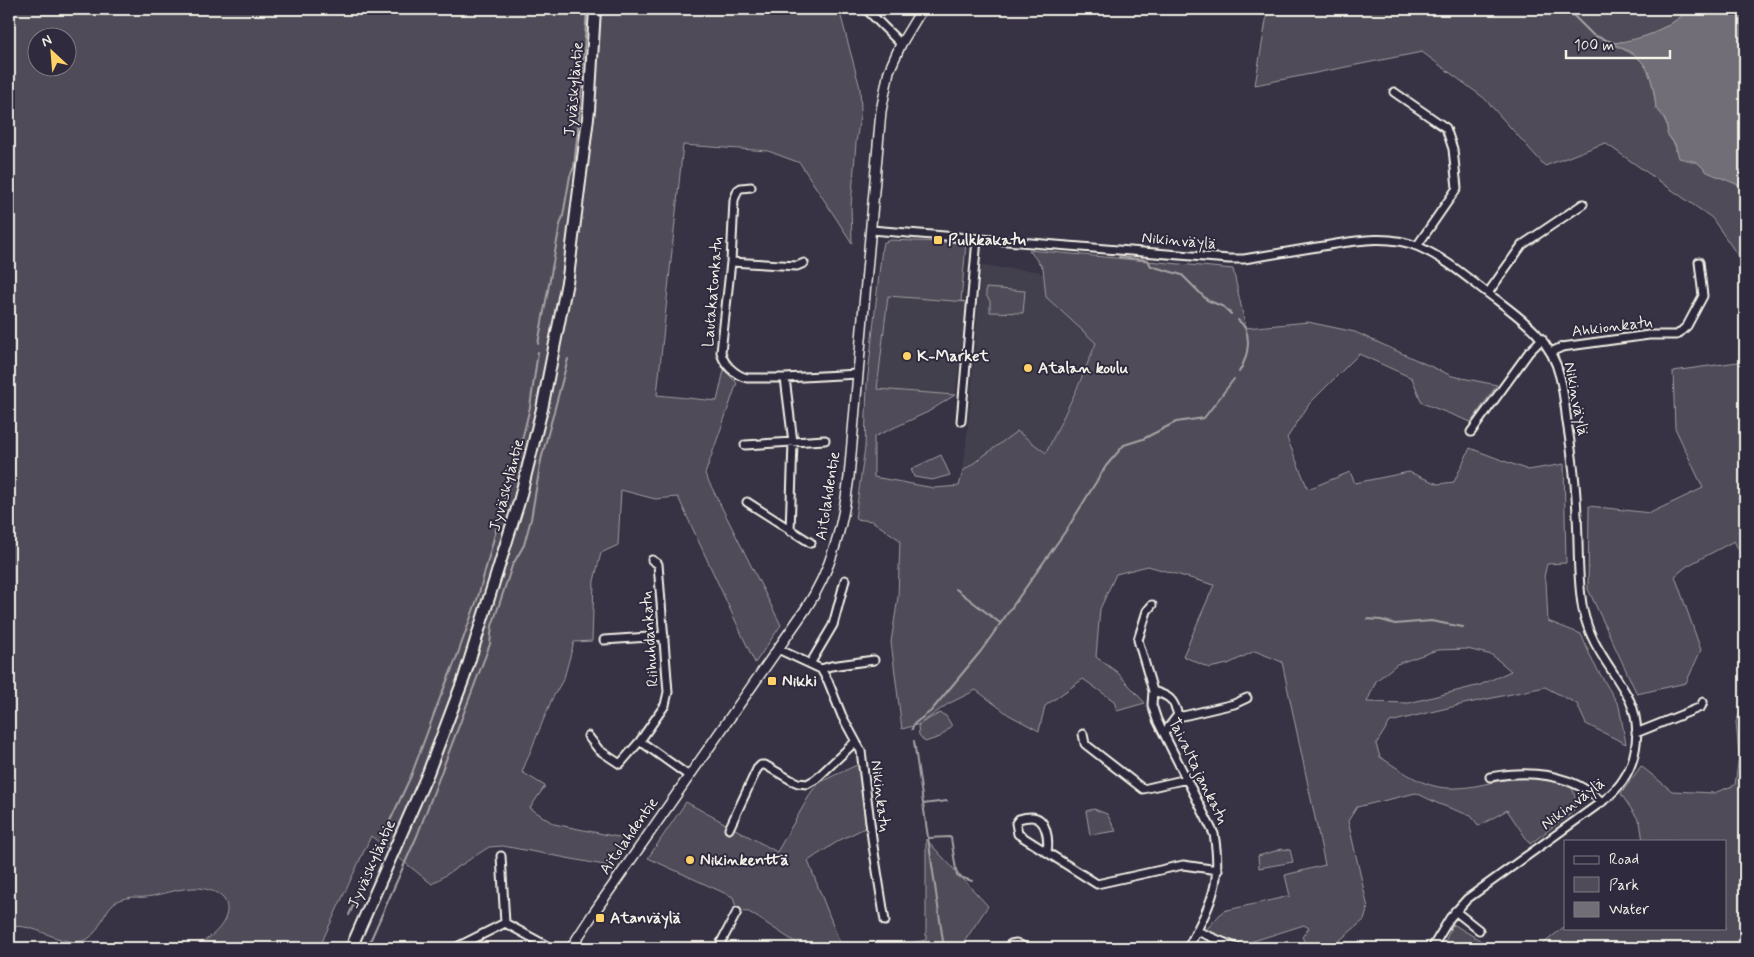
<svg xmlns="http://www.w3.org/2000/svg" width="1754" height="957" font-family="Mynerve,sans-serif">
	<style>
		.built { fill: #433f4e }
		.green { fill: #504b59; stroke: #a29ea0; fill-rule: evenodd }
		.water { fill: #726e77; stroke: #a6a2a4 }
		.lines { fill: none; stroke-linecap: round; stroke-linejoin: round }
		.stream { stroke: #a6a2a4; stroke-width: 2 }
		.minor-casing { stroke: #f4f1e8; stroke-width: 11 }
		.major-casing { stroke: #f4f1e8; stroke-width: 12 }
		.highway-casing { stroke: #f4f1e8; stroke-width: 14 }
		.minor { stroke: #2f2a3d; stroke-width: 7 }
		.major { stroke: #2f2a3d; stroke-width: 9 }
		.highway { stroke: #2f2a3d; stroke-width: 10 }
		.poi-dot { fill: #ffd166; stroke: #2f2a3d; stroke-width: 2 }
		.labels { text-anchor: middle; dominant-baseline: central; stroke-width: 4; stroke-linejoin: round; paint-order: stroke }
		.street-label { font-size: 16px; fill: #f4f1e8; stroke: #2f2a3d }
		.poi-label { font-size: 16px; font-weight: bold; fill: #f4f1e8; stroke: #2f2a3d; text-anchor: start }
	</style>
	<rect width="100%" height="100%" fill="#373244"/>
	<filter id="ink" filterUnits="userSpaceOnUse"><feTurbulence type="fractalNoise" baseFrequency=".02" numOctaves="2"/><feDisplacementMap in="SourceGraphic" scale="10" xChannelSelector="R" yChannelSelector="G"/><feConvolveMatrix kernelMatrix="1 2 1 2 8 2 1 2 1" color-interpolation-filters="sRGB"/></filter>
	<g filter="url(#ink)">
		<!-- built -->
		<path class="built" d="M 981,266 L 1037,271 L 1043,274 L 1046,297 L 1096,343 L 1046,453 L 1017,431 L 963,471 L 971,394 Z
			M 888,296 L 967,302 L 955,395 L 877,389 Z"/>
		<!-- green -->
		<path class="green" d="M 9,9 L 839,9 L 860,88 L 861,109 L 856,143 L 851,206 L 852,243 L 800,163 L 768,151 L 683,145 L 657,395 L 717,401 L 724,370 L 737,383 L 705,474 L 781,625 L 755,663 L 678,497 L 655,499 L 621,490 L 618,545 L 601,553 L 594,581 L 592,641 L 574,642 L 564,678 L 552,699 L 522,772 L 545,786 L 530,808 L 554,824 L 628,839 L 609,866 L 503,846 L 489,847 L 432,884 L 371,836 L 319,948 L 171,948 C 181,947 191,948 200,943 C 230,928 242,893 199,888 C 181,887 163,895 146,897 C 140,898 133,896 127,898 C 121,899 118,900 113,904 C 102,914 98,938 82,941 C 58,946 36,922 9,927 ZM 38,38 L 68,38 L 68,68 L 38,68 Z
			M 1268,9 L 1692,9 L 1669,25 L 1656,31 L 1654,33 L 1635,40 L 1615,43 L 1616,46 C 1651,61 1650,72 1656,106 C 1656,111 1658,109 1660,112 C 1666,118 1667,127 1668,134 C 1670,140 1676,144 1676,151 L 1690,162 L 1697,162 L 1701,166 L 1741,186 L 1745,190 L 1745,266 L 1712,218 L 1605,143 L 1545,166 L 1484,98 L 1422,52 L 1255,85 Z
			M 890,240 L 966,243 L 961,301 L 967,302 L 888,296 L 877,389 L 955,395 L 928,412 L 874,437 L 874,477 L 934,488 L 959,486 L 963,471 L 1017,431 L 1046,453 L 1079,384 L 1096,343 L 1046,297 L 1043,268 L 1029,250 L 1233,269 L 1246,328 L 1308,322 L 1355,332 L 1452,376 L 1497,385 L 1471,422 L 1422,403 L 1412,378 L 1359,354 L 1310,403 L 1287,438 L 1308,489 L 1350,472 L 1355,483 L 1409,472 L 1438,484 L 1454,482 L 1470,448 L 1528,470 L 1564,464 L 1566,563 L 1547,564 L 1544,577 L 1546,581 L 1548,621 L 1581,634 L 1593,662 L 1619,706 L 1626,744 L 1586,724 L 1577,704 L 1545,687 L 1464,704 L 1390,722 L 1376,744 L 1380,757 C 1401,770 1422,787 1448,788 C 1488,790 1520,766 1561,782 C 1567,784 1572,786 1574,793 C 1576,799 1574,807 1573,812 L 1530,844 L 1507,810 L 1479,826 L 1471,816 L 1439,804 L 1416,793 L 1357,807 L 1348,821 L 1368,908 L 1364,920 L 1340,940 L 1335,948 L 1308,948 L 1302,937 L 1309,928 L 1304,925 L 1244,944 L 1205,931 L 1223,911 L 1290,896 L 1285,875 L 1325,865 L 1282,662 L 1255,651 L 1228,664 L 1209,668 L 1183,656 L 1214,585 L 1148,566 L 1116,574 L 1100,609 L 1096,657 L 1117,672 L 1145,703 L 1117,711 L 1114,701 L 1083,679 L 1045,706 L 1039,731 L 1009,715 L 976,690 L 948,704 L 921,723 L 940,713 L 946,716 L 952,726 L 940,737 L 925,742 L 919,735 L 918,726 L 920,724 L 902,729 L 891,642 L 898,597 L 900,540 L 872,521 L 855,519 L 865,447 L 867,384 L 882,247 L 883,243 ZM 1467,649 L 1492,655 L 1511,671 L 1480,685 L 1409,703 L 1367,702 L 1376,681 L 1397,664 L 1437,650 Z
			M 986,288 L 1025,291 L 1023,313 L 990,312 L 990,301 L 986,295 Z
			M 1745,361 L 1745,562 L 1734,541 L 1687,566 L 1675,576 L 1701,650 L 1686,683 L 1637,694 L 1588,589 L 1589,506 L 1650,513 L 1703,488 L 1675,428 L 1673,371 Z
			M 941,455 L 950,475 L 932,480 L 914,477 L 911,469 Z
			M 1745,701 L 1745,948 L 1538,948 L 1565,926 L 1565,928 L 1725,928 L 1725,841 L 1643,841 L 1640,822 L 1621,794 L 1641,766 L 1672,791 L 1714,793 L 1735,785 L 1739,756 L 1736,722 Z
			M 859,764 L 867,827 L 840,840 L 808,861 L 842,948 L 799,948 L 795,942 L 749,912 L 737,911 L 733,897 L 648,858 L 686,802 L 777,852 L 812,791 L 820,782 Z
			M 1094,809 L 1107,814 L 1116,831 L 1090,835 L 1086,811 Z
			M 926,839 L 988,906 L 960,948 L 885,948 L 926,940 Z
			M 1282,849 L 1290,850 L 1293,862 L 1259,868 L 1258,856 Z
			M 1453,924 L 1493,948 L 1442,948 Z"/>
		<!-- water -->
		<path class="water" d="M 1692,9 L 1745,9 L 1745,190 L 1741,186 L 1707,172 L 1697,162 L 1679,158 L 1675,144 L 1667,134 C 1669,125 1663,114 1656,109 C 1654,88 1651,65 1632,53 C 1626,49 1619,48 1614,43 C 1628,41 1641,38 1654,33 L 1656,31 L 1669,25 Z"/>
		<g class="lines">
			<!-- stream -->
			<path class="stream" d="M 1567,9 L 1593,35 L 1614,43
				M 1119,257 L 1148,260 L 1151,266 L 1182,275 L 1207,300 L 1224,307 L 1231,314
				M 1238,320 C 1254,332 1248,357 1239,372
				M 538,344 L 560,225 L 563,216 L 570,176 L 574,167 L 579,119 L 587,9
				M 956,589 L 1000,623
				M 1367,619 L 1381,620 L 1395,624 L 1431,621 L 1463,627
				M 912,729 L 915,723 L 931,711 L 981,651 L 1067,529 L 1106,466 L 1124,445 L 1143,439 L 1176,422 L 1204,418 L 1234,379
				M 914,741 L 944,948
				M 923,804 L 947,801
				M 928,838 L 949,837 L 951,838 L 957,876 L 972,881
				M 349,915 L 382,838 L 411,776 L 440,698 L 456,659 L 478,597 L 502,508 L 522,440 L 530,407 L 538,352
				M 367,948 L 417,836 L 490,644 L 492,626 L 512,566 L 524,545 L 531,519 L 541,460 L 568,359"/>
			<defs>
				<path id="minor" d="M 866,9 L 901,44
					M 1394,92 L 1446,128 L 1453,149 L 1457,188 L 1417,246
					M 751,187 L 741,188 L 738,190 L 734,200 L 731,262 L 721,352 C 723,364 735,375 747,378 L 785,378 L 858,374
					M 871,230 L 1229,259 L 1244,259 C 1269,255 1293,251 1317,247 C 1350,242 1387,233 1419,247 C 1447,259 1472,282 1497,300 C 1525,321 1552,341 1560,377 C 1564,392 1565,407 1567,422 C 1572,453 1576,484 1577,516 C 1579,547 1577,580 1583,610 C 1591,648 1614,669 1630,701 C 1641,725 1638,758 1623,780 C 1619,787 1613,792 1607,798 L 1467,899 L 1450,918 L 1432,948
					M 731,262 L 797,266 L 804,263
					M 1488,293 L 1522,245 L 1583,204
					M 1551,352 L 1562,347 L 1649,335 L 1677,335 L 1687,326 L 1703,296 L 1699,262
					M 785,378 L 793,442 L 790,531
					M 961,421 L 977,239
					M 1471,432 L 1529,352 L 1542,339
					M 745,445 L 825,440
					M 747,502 L 811,543
					M 652,560 L 658,564 L 668,692 L 665,705 L 640,741 L 689,776
					M 1152,605 L 1147,611 L 1138,640 L 1153,691 L 1152,705 L 1157,720 L 1214,834 C 1223,886 1210,904 1188,948
					M 604,640 L 664,636
					M 778,649 L 821,669 L 828,681 L 842,716 L 861,751 L 873,846 L 885,921
					M 810,664 L 833,625 L 845,580
					M 821,669 L 831,666 L 874,660
					M 1153,691 C 1169,696 1173,698 1178,715 L 1183,716 L 1234,704 L 1247,698
					M 1164,733 L 1178,715
					M 1636,733 L 1701,707 L 1703,702
					M 1083,734 L 1085,744 L 1143,789 L 1187,779
					M 588,736 L 599,750 L 620,764 L 640,741
					M 1490,777 C 1529,770 1571,773 1602,802
					M 729,829 L 757,769 L 761,765 L 765,765 L 791,780 L 798,783 L 807,784 L 816,779 L 855,742
					M 1047,852 C 1049,840 1047,817 1031,817 C 1027,817 1022,818 1019,819 L 1016,823 L 1018,834 L 1097,884 L 1183,865 L 1218,870
					M 501,856 L 505,923
					M 1455,911 L 1479,930
					M 1197,931 L 1237,948
					M 455,948 L 505,923 L 551,948
					M 718,948 L 737,912
					M 1006,948 L 1011,944 L 1016,943 L 1026,948"/>
				<path id="major" d="M 571,948 L 593,914 L 805,610 C 832,569 843,525 849,477 L 881,111 L 889,71 L 901,44 L 922,9"/>
				<path id="highway" d="M 351,948 L 428,773 L 464,678 L 519,502 L 542,409 L 568,277 L 589,110 L 595,9"/>
			</defs>
			<!-- minor casing -->
			<use href="#minor" class="minor-casing"/>
			<!-- major casing -->
			<use href="#major" class="major-casing"/>
			<!-- highway casing -->
			<use href="#highway" class="highway-casing"/>
			<!-- minor -->
			<use href="#minor" class="minor"/>
			<!-- major -->
			<use href="#major" class="major"/>
			<!-- highway -->
			<use href="#highway" class="highway"/>
		</g>
	</g>
	<!-- markers -->
	<g class="poi-dot">
		<rect x="933" y="235" width="10" height="10" rx="2.5"/>
		<circle cx="907" cy="356" r="5"/>
		<circle cx="1028" cy="368" r="5"/>
		<rect x="767" y="676" width="10" height="10" rx="2.5"/>
		<circle cx="690" cy="860" r="5"/>
		<rect x="595" y="913" width="10" height="10" rx="2.5"/>
	</g>
	<g class="labels">
		<!-- street labels -->
		<g class="street-label">
			<text transform="translate(574 89) rotate(-85)">Jyväskyläntie</text>
			<text transform="translate(1179 241) rotate(5)">Nikinväylä</text>
			<text transform="translate(713 292) rotate(-85)">Lautakatonkatu</text>
			<text transform="translate(1612 327) rotate(-7)">Ahkionkatu</text>
			<text transform="translate(1576 399) rotate(79)">Nikinväylä</text>
			<text transform="translate(507 485) rotate(-75)">Jyväskyläntie</text>
			<text transform="translate(828 496) rotate(-81)">Aitolahdentie</text>
			<text transform="translate(650 639) rotate(-94)">Riihuhdankatu</text>
			<text transform="translate(1198 771) rotate(64)">Taivaltajankatu</text>
			<text transform="translate(880 796) rotate(83)">Nikinkatu</text>
			<text transform="translate(1573 804) rotate(-37)">Nikinväylä</text>
			<text transform="translate(629 836) rotate(-55)">Aitolahdentie</text>
			<text transform="translate(372 864) rotate(-66)">Jyväskyläntie</text>
		</g>
		<!-- poi labels -->
		<g class="poi-label">
			<text x="948" y="240">Pulkkakatu</text>
			<text x="917" y="356">K-Market</text>
			<text x="1038" y="368">Atalan koulu</text>
			<text x="782" y="681">Nikki</text>
			<text x="700" y="860">Nikinkenttä</text>
			<text x="610" y="918">Atanväylä</text>
		</g>
	</g>
	<!-- margin -->
	<rect width="1754" height="957" fill="none" stroke="#2f2a3d" stroke-width="30"/>
	<rect x="15" y="15" width="1724" height="927" fill="none" stroke="#f4f1e8" stroke-width="2" filter="url(#ink)"/>
	<!-- legend -->
	<rect x="1564" y="840" width="162" height="90" fill="#2f2a3d" stroke="#7e7a81"/>
	<rect x="1574" y="856" width="25" height="8" fill="#2f2a3d" stroke="#7e7a81"/>
	<text x="1609" y="864" font-size="15" fill="#f4f1e8">Road</text>
	<rect x="1574" y="877" width="25" height="15" fill="#504b59" stroke="#7e7a81"/>
	<text x="1609" y="890" font-size="15" fill="#f4f1e8">Park</text>
	<rect x="1574" y="902" width="25" height="15" fill="#726e77" stroke="#7e7a81"/>
	<text x="1609" y="914" font-size="15" fill="#f4f1e8">Water</text>
	<!-- north arrow -->
	<g transform="translate(52 52) rotate(334)"><circle r="24" fill="#2f2a3d" stroke="#7e7a81"/>
	<path d="M0-4L9 19L0 12L-9 19Z" fill="#ffd166"/>
	<text y="-8" font-size="14" font-weight="bold" text-anchor="middle" fill="#f4f1e8">N</text>
	</g>
	<!-- scale -->
	<path d="M1566 50v8h104v-8" fill="none" stroke="#f4f1e8" stroke-width="2.5"/>
	<text x="1574" y="50" font-size="15" fill="#f4f1e8" stroke="#2f2a3d" stroke-width="4" paint-order="stroke">100 m</text>
</svg>
